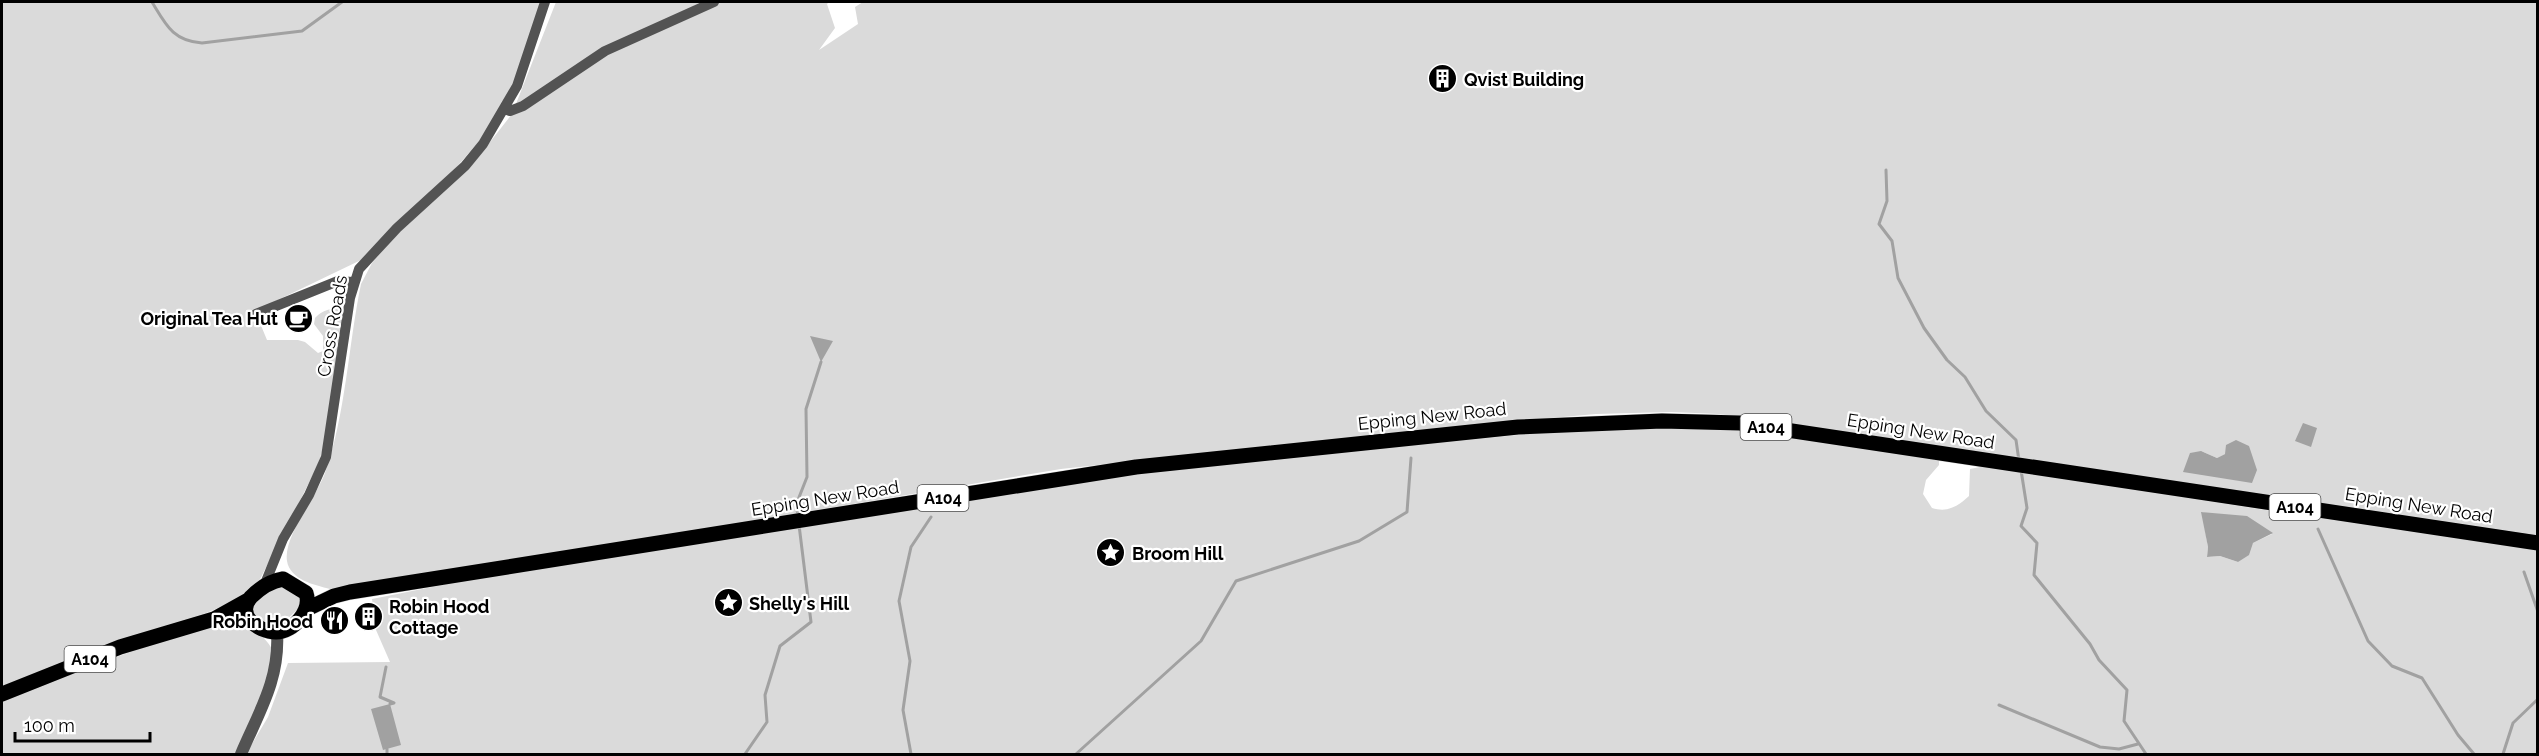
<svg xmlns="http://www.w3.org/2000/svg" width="2539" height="756" font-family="Raleway,sans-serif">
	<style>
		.green { fill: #dadada; fill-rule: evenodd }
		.water { fill: #a1a1a1 }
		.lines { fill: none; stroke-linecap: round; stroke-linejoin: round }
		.stream { stroke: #a1a1a1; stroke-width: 3 }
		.primary-casing { stroke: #dbdbdb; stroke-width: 16 }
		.minor { stroke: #535353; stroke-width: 10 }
		.tertiary { stroke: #535353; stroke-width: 12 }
		.primary { stroke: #000; stroke-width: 15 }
		.labels { text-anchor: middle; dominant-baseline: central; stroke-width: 4.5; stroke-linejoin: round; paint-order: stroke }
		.shield { fill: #fff; stroke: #4c4c4c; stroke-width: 1.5 }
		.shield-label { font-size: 16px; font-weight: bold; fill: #000 }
		.poi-label { font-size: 18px; font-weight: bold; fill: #000; stroke: #fff; text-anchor: start }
		.street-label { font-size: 18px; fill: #000; stroke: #fff }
	</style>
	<rect width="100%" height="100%" fill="#fff"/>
	<!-- green -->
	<path class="green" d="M 2,2 L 546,2 L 513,89 L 480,140 L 455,169 L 361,260 L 255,311 L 267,340 L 298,340 L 305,342 L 318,353 L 323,351 L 323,336 L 314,324 L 315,318 C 323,309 332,308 345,308 L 327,437 L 317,467 L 256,587 C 222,613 179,620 140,634 C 94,651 48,669 2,687 Z
		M 556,2 L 829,2 L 827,4 L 835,28 L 819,50 L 858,24 L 855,7 L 863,2 L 2537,2 L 2537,535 L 1783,423 L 1719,414 L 1671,412 L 1596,414 L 1452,427 L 1061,469 L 526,559 L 330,589 C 315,585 290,580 287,561 C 283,537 316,497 325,473 C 346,413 348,347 361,284 L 372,263 L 389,242 L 469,169 L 512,114 ZM 2201,451 L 2217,458 L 2225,454 L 2252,482 Z
		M 1665,425 L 1742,431 L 1939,459 L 1939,465 L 1926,480 L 1923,494 L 1932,508 C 1948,513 1958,506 1969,496 L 1970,469 L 1990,465 L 2258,509 L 2537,549 L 2537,754 L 246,754 L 268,717 L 288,663 L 390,662 L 376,630 L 372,599 L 497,574 L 1183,467 L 1590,428 ZM 2202,512 L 2272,534 L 2253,543 L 2238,562 L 2220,556 L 2207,557 L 2208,547 Z
		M 282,584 L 300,598 L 299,607 C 288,621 278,625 260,625 L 250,609 L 271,586 Z
		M 231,622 C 250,626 276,640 275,663 C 275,677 244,738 237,754 L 2,754 L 2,699 L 155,643 Z"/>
	<!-- water -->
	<path class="water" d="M 810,336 L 833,341 L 821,362 Z
		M 2303,423 L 2317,428 L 2311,447 L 2295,441 Z
		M 2236,440 L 2249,446 L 2257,470 L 2252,483 L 2183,472 L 2190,453 L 2201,451 L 2217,458 L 2225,454 L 2226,445 Z
		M 2201,512 L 2247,516 L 2273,533 L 2253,543 L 2249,555 L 2238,562 L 2220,556 L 2207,557 L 2208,547 Z
		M 390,704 L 401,745 L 383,750 L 371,709 Z"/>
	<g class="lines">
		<!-- stream -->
		<path class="stream" d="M 152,2 C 166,25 173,41 202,43 L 302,31 L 342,2
			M 1886,170 L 1887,201 L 1879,224 L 1892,241 L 1898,278 L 1924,328 L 1947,360 L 1965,377 L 1986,411 L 2016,440 L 2019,461
			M 2021,470 L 2027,508 L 2021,526 L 2037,543 L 2034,575 L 2090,644 L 2099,660 L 2127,690 L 2124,721 L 2146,754
			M 798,515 L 796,505 L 807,477 L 806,409 L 821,362
			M 2318,529 L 2368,641 L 2392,666 L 2422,678 L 2458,735 L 2474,754
			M 2524,572 L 2538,612
			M 386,667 L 380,697 L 394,703 L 390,704
			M 1999,705 L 2100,747 L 2119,749 L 2138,744
			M 387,754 L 387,749
			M 745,754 L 767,722 L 765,695 L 780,646 L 811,622 L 799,525
			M 911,754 L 903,710 L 910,661 L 899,601 L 911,547 L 931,517
			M 1076,754 L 1201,641 L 1236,581 L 1359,541 L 1407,512 L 1411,458
			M 2503,754 L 2513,723 L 2538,699"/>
		<defs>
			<path id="primary" d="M 283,579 L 306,593 C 312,610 294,632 276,632 C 257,632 235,614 251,597 C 260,588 271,581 283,579 Z
				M 307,609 L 334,596 L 350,592 L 1136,467 L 1518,427 L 1662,421 L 1740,423 L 2538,543
				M 2,694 L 120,647 L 214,619 L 248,600"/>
		</defs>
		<!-- primary casing -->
		<use href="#primary" class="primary-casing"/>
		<!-- minor -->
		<path class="minor" d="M 505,109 L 510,111 L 523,106 L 605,51 L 714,2
			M 256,314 L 338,281 L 353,282
			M 264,586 L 283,539 L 309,495 L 326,457 L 350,298 L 359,269 L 397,228 L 465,166 L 483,144 L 517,86 L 545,2"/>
		<!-- tertiary -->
		<path class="tertiary" d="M 241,754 C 259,712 280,679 277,632"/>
		<!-- primary -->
		<use href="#primary" class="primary"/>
	</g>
	<!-- icons -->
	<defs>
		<symbol id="building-disc" viewBox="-11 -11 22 22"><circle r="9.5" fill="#000" stroke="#fff"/><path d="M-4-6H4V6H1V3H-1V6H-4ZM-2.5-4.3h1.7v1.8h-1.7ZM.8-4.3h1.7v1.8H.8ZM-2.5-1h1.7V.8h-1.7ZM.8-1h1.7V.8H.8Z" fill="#fff"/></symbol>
		<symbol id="cafe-disc" viewBox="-11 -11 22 22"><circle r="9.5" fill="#000" stroke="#fff"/><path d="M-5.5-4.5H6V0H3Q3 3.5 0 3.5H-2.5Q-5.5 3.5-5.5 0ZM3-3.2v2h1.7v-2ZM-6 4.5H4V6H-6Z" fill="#fff"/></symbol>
		<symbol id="sight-disc" viewBox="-11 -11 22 22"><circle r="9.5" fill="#000" stroke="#fff"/><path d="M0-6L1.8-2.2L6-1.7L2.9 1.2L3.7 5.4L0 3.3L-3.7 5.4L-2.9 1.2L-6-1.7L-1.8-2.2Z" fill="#fff"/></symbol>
		<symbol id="restaurant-disc" viewBox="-11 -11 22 22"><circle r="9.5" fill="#000" stroke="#fff"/><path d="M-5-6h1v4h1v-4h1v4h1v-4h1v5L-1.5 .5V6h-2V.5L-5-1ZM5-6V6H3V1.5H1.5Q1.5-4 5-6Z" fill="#fff"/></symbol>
	</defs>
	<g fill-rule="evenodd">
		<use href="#building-disc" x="1426" y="62" width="33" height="33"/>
		<use href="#cafe-disc" x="282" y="302" width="33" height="33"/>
		<use href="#sight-disc" x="1094" y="536" width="33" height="33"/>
		<use href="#sight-disc" x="712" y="586" width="33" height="33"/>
		<use href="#building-disc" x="352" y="600" width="33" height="33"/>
		<use href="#restaurant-disc" x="318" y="604" width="33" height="33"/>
	</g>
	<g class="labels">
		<!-- shield labels -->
		<g class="shield">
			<rect x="1740.5" y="414" width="51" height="26" rx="4.5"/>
			<rect x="917.5" y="485" width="51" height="26" rx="4.5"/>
			<rect x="2269.5" y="494" width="51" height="26" rx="4.5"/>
			<rect x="64.5" y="646" width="51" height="26" rx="4.5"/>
		</g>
		<g class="shield-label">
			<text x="1766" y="427">A104</text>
			<text x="943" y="498">A104</text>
			<text x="2295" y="507">A104</text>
			<text x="90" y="659">A104</text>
		</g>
		<!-- poi labels -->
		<g class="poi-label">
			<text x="1464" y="79">Qvist Building</text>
			<text x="278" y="318" text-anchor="end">Original Tea Hut</text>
			<text x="1132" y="553">Broom Hill</text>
			<text x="749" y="603">Shelly's Hill</text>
			<text x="389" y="606">Robin Hood<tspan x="389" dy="21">Cottage</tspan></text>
			<text x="313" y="621" text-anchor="end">Robin Hood</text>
		</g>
		<!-- street labels -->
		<g class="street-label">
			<text transform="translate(332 326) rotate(-80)">Cross Roads</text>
			<text transform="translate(1432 416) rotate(-6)">Epping New Road</text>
			<text transform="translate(1921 431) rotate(9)">Epping New Road</text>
			<text transform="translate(825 498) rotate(-9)">Epping New Road</text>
			<text transform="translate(2419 505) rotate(9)">Epping New Road</text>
		</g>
	</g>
	<!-- border -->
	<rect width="2539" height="756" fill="none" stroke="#000000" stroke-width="6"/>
	<!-- scale -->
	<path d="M15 732v9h135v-9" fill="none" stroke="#000000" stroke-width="3"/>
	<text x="24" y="732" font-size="18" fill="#000000" stroke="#ffffff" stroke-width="4.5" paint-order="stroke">100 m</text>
</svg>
